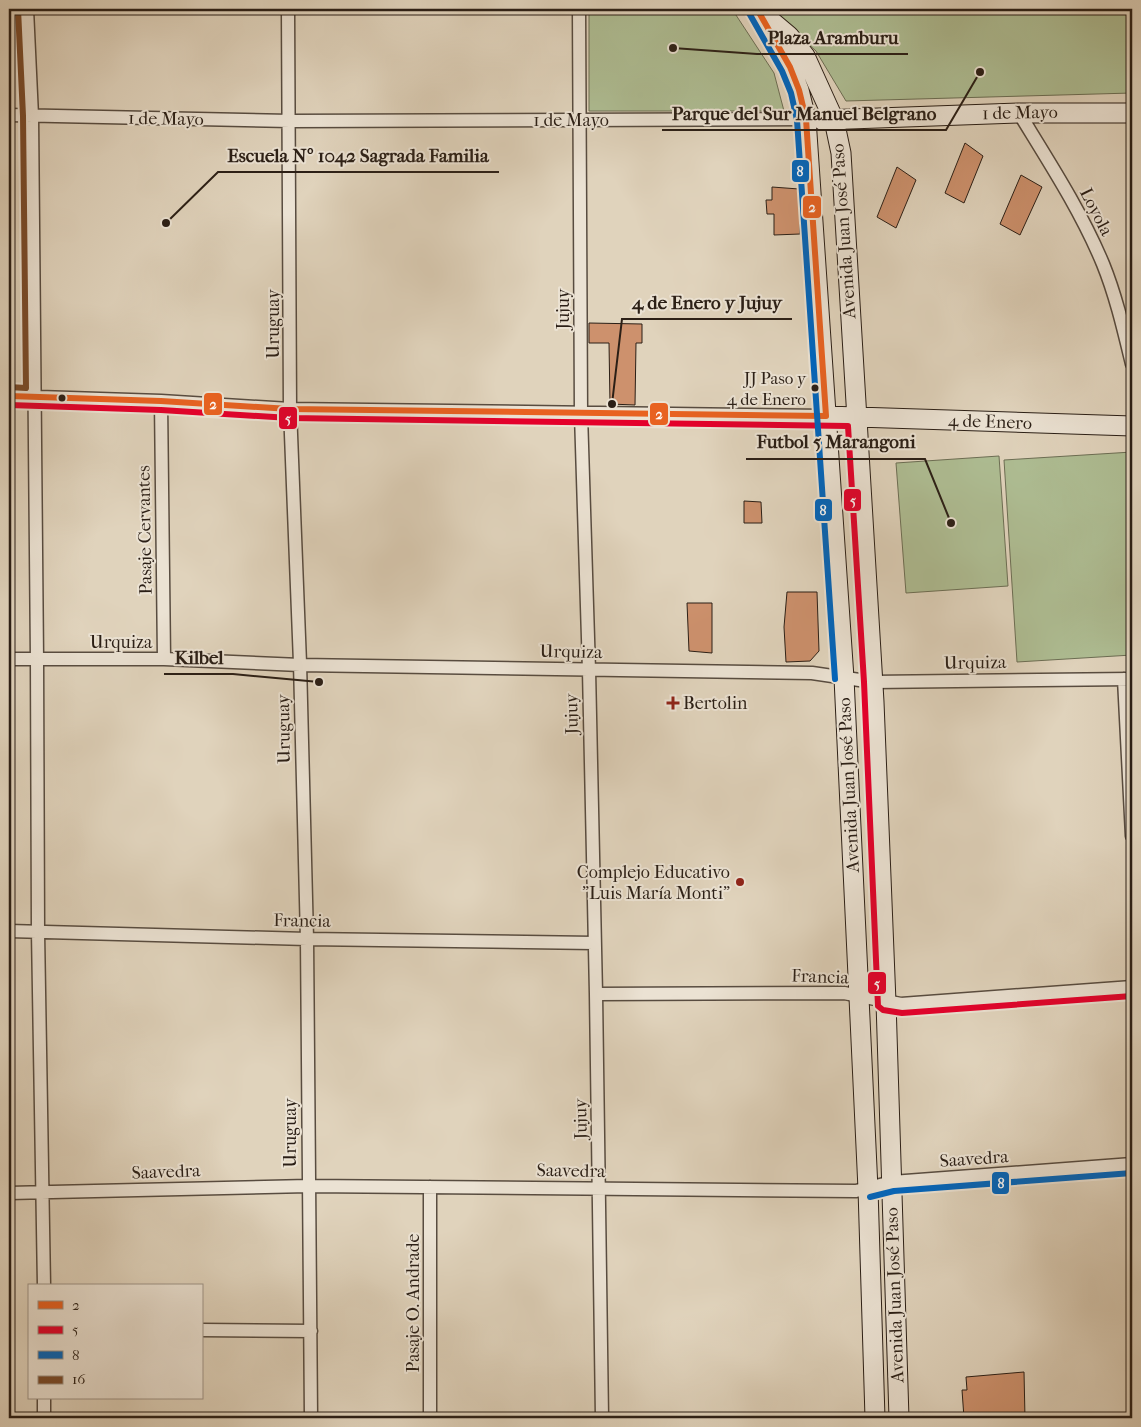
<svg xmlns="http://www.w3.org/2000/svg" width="1141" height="1427" font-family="'IM FELL French Canon',serif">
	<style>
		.green { fill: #aebd93; stroke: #6c6e54 }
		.building { fill: #cd916d; stroke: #2b1f16 }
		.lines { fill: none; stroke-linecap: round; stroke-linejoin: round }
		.minor-casing { stroke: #584c40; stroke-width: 15 }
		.secondary-casing { stroke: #2b1f16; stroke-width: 21 }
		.minor { stroke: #ebe2d3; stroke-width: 12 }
		.secondary { stroke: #ebe2d3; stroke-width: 19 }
		.bus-1-casing { stroke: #ebe2d3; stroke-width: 10 }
		.bus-2-casing { stroke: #ebe2d3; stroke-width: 10 }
		.bus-3-casing { stroke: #ebe2d3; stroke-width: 10 }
		.bus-4-casing { stroke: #ebe2d3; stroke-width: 10 }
		.bus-1 { stroke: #e86221; stroke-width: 6 }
		.bus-2 { stroke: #e4002b; stroke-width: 6 }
		.bus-3 { stroke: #0065bd; stroke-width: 6 }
		.bus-4 { stroke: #7a4b2a; stroke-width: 6 }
		.bus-dot { fill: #2b1f16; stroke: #ebe2d3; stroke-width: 2 }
		.poi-dot { fill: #8f2418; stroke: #ebe2d3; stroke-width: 2 }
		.labels { text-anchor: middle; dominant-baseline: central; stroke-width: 4; stroke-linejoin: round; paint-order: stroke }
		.bus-label { font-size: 17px; fill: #2b1f16; stroke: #ebe2d3; text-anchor: end }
		.street-label { font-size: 18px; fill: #2b1f16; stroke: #ebe2d3 }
		.poi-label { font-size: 18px; fill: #2b1f16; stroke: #ebe2d3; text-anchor: start }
		.leader { fill: none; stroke: #2b1f16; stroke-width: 2 }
		.callout-dot { fill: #2b1f16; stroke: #ebe2d3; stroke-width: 2 }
		.callout-label { font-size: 19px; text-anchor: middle; font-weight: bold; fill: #2b1f16; stroke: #ebe2d3; stroke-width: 4; stroke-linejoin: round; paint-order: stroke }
		.line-badge { stroke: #ebe2d3; stroke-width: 2 }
		.badge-label { font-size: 14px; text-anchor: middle; font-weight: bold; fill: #fff }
	</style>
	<rect width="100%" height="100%" fill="#e0d3bc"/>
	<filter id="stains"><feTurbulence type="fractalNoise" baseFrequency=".004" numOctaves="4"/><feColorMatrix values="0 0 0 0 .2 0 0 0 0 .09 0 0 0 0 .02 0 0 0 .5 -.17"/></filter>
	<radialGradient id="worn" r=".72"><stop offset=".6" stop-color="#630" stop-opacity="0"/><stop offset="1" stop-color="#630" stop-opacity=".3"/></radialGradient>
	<!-- green -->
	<path class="green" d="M 589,9 L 732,9 L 774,73 L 784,111 L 589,111 Z
		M 770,9 L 1132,9 L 1132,93 L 846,101 L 816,51 Z
		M 1132,452 L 1132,655 L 1017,662 L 1004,460 Z
		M 999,456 L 1008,586 L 906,593 L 896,463 Z"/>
	<!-- building -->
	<path class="building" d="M 965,143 L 983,156 L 964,203 L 945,193 Z
		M 897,167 L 916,180 L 896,228 L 877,217 Z
		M 1021,175 L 1042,187 L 1020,235 L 1000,224 Z
		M 772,187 L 799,189 L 800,234 L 774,235 L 774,214 L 767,214 L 766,200 L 772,200 Z
		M 589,323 L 642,324 L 642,343 L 636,343 L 635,405 L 610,404 L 609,343 L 589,343 Z
		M 744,501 L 761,502 L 762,523 L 744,523 Z
		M 787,592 L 817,592 L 819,651 L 810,661 L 786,662 L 784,627 Z
		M 687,603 L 712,603 L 712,653 L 689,651 Z
		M 1024,1372 L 1025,1418 L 964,1418 L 962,1390 L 967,1390 L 966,1377 Z"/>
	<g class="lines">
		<defs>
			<path id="minor" d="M 27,9 L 32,116 L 37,660 L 38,932 L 44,1286
				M 288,9 L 290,409 L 300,663 L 307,939 L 311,1418
				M 579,9 L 581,414 L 589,670 L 596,994 L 602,1418
				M 1019,113 C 1049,162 1081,211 1103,264 C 1116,296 1124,331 1132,364
				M 9,115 L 290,121 L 806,119
				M 9,396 L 161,401 L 290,409 L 826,416
				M 161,401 L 164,659
				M 9,659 L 164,659 L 300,665 L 812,673 L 873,682 L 1132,679
				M 1124,679 L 1132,836
				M 9,931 L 307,939 L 594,943
				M 596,994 L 844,993 L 901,1004 L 1132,987
				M 9,1193 L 308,1186 L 856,1191 L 892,1182 L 1132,1164
				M 201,1330 L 311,1331
				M 44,1418 L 44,1398
				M 430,1418 L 430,1187"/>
			<path id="secondary" d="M 757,9 L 789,36 L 805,56 L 834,120 L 841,153 L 874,702 L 886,1002 L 899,1418
				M 765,22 L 790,67 L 799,90 L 806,119 L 844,678 L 868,1189 L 875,1418
				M 822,120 L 1019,113 L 1132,113
				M 826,416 L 1132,426"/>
		</defs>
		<!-- minor casing -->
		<use href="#minor" class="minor-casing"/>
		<!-- secondary casing -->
		<use href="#secondary" class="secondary-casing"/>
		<!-- minor -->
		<use href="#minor" class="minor"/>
		<!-- secondary -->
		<use href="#secondary" class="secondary"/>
		<defs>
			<path id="bus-1" d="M 757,9 L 790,67 L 799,90 L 806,119 L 826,416
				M 9,396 L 161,401 L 290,409 L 826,416"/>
			<path id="bus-2" d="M 9,405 L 161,410 L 290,418 L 848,426 L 864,682 L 878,1006 L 883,1010 L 902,1013 L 1132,996"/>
			<path id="bus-3" d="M 749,13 L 782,71 L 791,93 L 797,120 L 835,679
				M 870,1197 L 894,1191 L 1132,1173"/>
			<path id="bus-4" d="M 9,387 L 26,388 L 23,116 L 18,9"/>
		</defs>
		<!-- bus-1 casing -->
		<use href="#bus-1" class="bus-1-casing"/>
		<!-- bus-2 casing -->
		<use href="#bus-2" class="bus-2-casing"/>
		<!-- bus-3 casing -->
		<use href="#bus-3" class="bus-3-casing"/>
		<!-- bus-4 casing -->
		<use href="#bus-4" class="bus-4-casing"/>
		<!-- bus-1 -->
		<use href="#bus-1" class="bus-1"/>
		<!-- bus-2 -->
		<use href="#bus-2" class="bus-2"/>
		<!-- bus-3 -->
		<use href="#bus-3" class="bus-3"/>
		<!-- bus-4 -->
		<use href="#bus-4" class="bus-4"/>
	</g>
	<!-- markers -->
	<g class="bus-dot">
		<circle cx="815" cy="388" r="4.5"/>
		<circle cx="62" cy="398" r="4.5"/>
	</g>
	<g class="poi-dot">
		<path d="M670.5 695.5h5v5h5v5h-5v5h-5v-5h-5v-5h5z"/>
		<circle cx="740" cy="882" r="5"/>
	</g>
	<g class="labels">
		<!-- bus labels -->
		<g class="bus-label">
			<text x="806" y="378">JJ Paso y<tspan x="806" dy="21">4 de Enero</tspan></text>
		</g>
		<!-- street labels -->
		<g class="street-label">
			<text transform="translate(1020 113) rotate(-1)">1 de Mayo</text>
			<text transform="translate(166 119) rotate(1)">1 de Mayo</text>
			<text x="571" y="120">1 de Mayo</text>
			<text transform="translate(1096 212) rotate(63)">Loyola</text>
			<text transform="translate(844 231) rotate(-94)">Avenida Juan José Paso</text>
			<text transform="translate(563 309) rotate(-90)">Jujuy</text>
			<text transform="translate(273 324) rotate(-90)">Uruguay</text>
			<text transform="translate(990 422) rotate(2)">4 de Enero</text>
			<text transform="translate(145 530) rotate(-91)">Pasaje Cervantes</text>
			<text x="121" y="642">Urquiza</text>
			<text transform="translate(571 652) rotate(1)">Urquiza</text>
			<text transform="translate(975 663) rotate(-1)">Urquiza</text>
			<text transform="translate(572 714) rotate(-91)">Jujuy</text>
			<text transform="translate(284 729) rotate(-91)">Uruguay</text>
			<text transform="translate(849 785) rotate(-93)">Avenida Juan José Paso</text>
			<text transform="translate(302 921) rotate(1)">Francia</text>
			<text transform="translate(820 977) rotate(2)">Francia</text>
			<text transform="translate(581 1119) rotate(-91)">Jujuy</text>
			<text transform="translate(290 1133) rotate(-90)">Uruguay</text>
			<text transform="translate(974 1159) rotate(-4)">Saavedra</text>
			<text transform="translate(571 1171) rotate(1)">Saavedra</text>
			<text transform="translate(166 1172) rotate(-2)">Saavedra</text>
			<text transform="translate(895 1295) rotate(-92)">Avenida Juan José Paso</text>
			<text transform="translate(413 1303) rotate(-90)">Pasaje O. Andrade</text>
		</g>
		<!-- poi labels -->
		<g class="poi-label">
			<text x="683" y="703">Bertolin</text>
			<text x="730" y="872" text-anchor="end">Complejo Educativo<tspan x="730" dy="21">"Luis María Monti"</tspan></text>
		</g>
	</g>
	<!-- callouts -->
	<path class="leader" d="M673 48L757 54H908M980 72L946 130H662M166 223L218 172H499M612 404L622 319H792M951 523L925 459H746M319 682L233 674H164"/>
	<g class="callout-dot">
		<circle cx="673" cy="48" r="5"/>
		<circle cx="980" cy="72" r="5"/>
		<circle cx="166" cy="223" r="5"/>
		<circle cx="612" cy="404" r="5"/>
		<circle cx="951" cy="523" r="5"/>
		<circle cx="319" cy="682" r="5"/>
	</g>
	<g class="callout-label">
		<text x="833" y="44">Plaza Aramburu</text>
		<text x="804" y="120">Parque del Sur Manuel Belgrano</text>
		<text x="358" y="162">Escuela Nº 1042 Sagrada Familia</text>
		<text x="707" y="309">4 de Enero y Jujuy</text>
		<text x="836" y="448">Futbol 5 Marangoni</text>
		<text x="199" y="664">Kilbel</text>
	</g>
	<g class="line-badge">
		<rect x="791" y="159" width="19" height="24" rx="5" fill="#0065bd"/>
		<rect x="802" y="195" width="20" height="24" rx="5" fill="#e86221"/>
		<rect x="203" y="392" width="20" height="24" rx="5" fill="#e86221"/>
		<rect x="649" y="402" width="20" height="24" rx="5" fill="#e86221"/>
		<rect x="278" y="406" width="20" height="24" rx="5" fill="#e4002b"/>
		<rect x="843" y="488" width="19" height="24" rx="5" fill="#e4002b"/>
		<rect x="814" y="498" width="19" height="24" rx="5" fill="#0065bd"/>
		<rect x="867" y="971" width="20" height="24" rx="5" fill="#e4002b"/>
		<rect x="991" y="1171" width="19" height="24" rx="5" fill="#0065bd"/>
	</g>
	<g class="badge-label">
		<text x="800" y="176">8</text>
		<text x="812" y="212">2</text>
		<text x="213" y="409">2</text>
		<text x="659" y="419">2</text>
		<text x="288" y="423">5</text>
		<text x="853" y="505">5</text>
		<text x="823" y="515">8</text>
		<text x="877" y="988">5</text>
		<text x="1001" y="1188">8</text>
	</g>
	<!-- margin -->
	<rect width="1141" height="1427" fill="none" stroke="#e0d3bc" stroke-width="30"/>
	<rect x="10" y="10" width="1121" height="1407" fill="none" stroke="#2b1f16" stroke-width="2.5"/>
	<rect x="15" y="15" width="1111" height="1397" fill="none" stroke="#2b1f16"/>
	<!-- legend -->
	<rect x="28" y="1284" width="175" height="115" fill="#ebe2d3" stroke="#9e9487"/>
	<rect x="38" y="1301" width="25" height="8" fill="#e86221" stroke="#9e9487"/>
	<text x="72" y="1310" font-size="15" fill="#2b1f16">2</text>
	<rect x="38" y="1326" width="25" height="8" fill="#e4002b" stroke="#9e9487"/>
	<text x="72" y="1334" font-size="15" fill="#2b1f16">5</text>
	<rect x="38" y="1351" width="25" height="8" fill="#0065bd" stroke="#9e9487"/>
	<text x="72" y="1360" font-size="15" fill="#2b1f16">8</text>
	<rect x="38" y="1376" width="25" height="8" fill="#7a4b2a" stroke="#9e9487"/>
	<text x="72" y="1384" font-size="15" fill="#2b1f16">16</text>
	<rect width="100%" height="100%" filter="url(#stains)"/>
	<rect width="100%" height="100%" fill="url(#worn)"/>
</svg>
